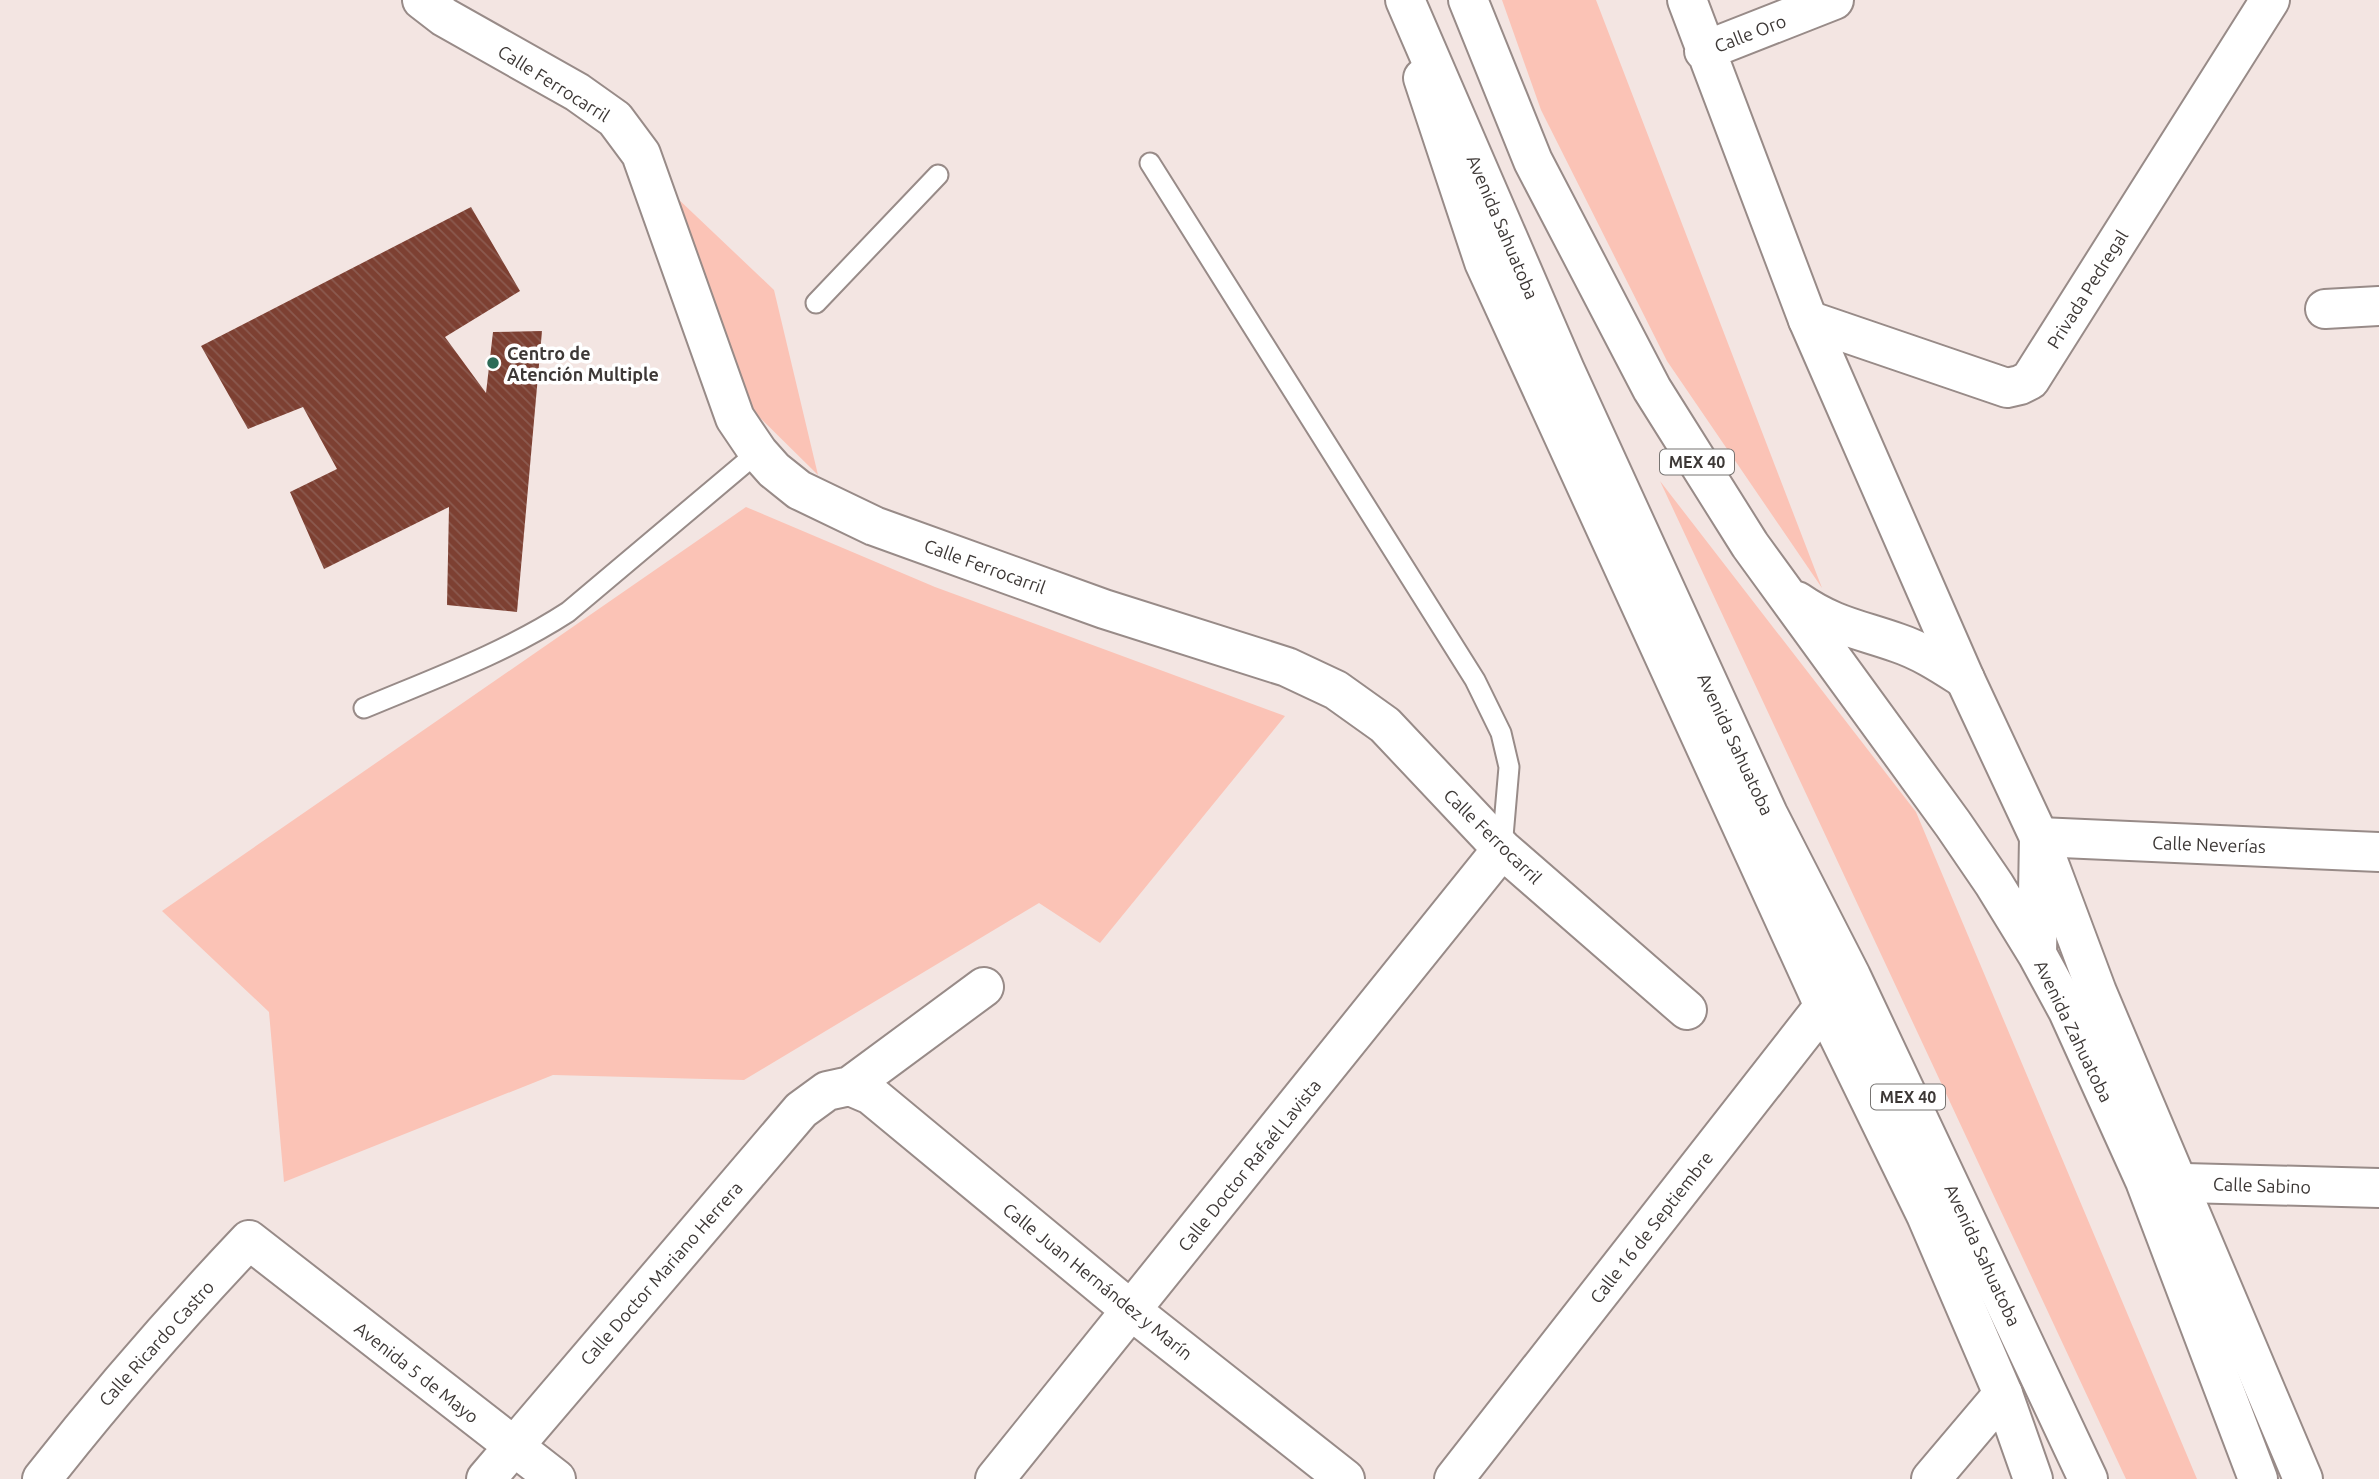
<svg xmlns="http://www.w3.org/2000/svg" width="2379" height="1479" font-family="Ubuntu,sans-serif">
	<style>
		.grass { fill: #fbc3b6 }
		.building { fill: url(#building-back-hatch) }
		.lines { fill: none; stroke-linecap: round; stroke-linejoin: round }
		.service-casing { stroke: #988b88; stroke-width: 23 }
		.minor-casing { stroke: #988b88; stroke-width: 42 }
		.tertiary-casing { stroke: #988b88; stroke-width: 42 }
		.primary-casing { stroke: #988b88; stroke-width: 42 }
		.service { stroke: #fff; stroke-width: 19 }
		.minor { stroke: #fff; stroke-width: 38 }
		.tertiary { stroke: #fff; stroke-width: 38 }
		.primary { stroke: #fff; stroke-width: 38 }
		.poi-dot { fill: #2d6b57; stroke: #fff; stroke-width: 2.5 }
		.labels { text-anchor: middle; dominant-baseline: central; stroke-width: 7; stroke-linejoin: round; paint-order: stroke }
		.shield { fill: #fff; stroke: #777472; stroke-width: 2 }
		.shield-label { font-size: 16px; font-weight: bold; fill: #3d3836 }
		.street-label { font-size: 18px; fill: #3d3836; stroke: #fff }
		.poi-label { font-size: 18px; font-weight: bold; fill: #3d3836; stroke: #fff; text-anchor: start }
	</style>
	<defs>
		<pattern id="building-back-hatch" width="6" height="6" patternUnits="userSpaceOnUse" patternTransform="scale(1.75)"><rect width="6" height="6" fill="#7d4032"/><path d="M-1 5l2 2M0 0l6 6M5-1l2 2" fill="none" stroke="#8b5a4f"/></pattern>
	</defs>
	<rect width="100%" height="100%" fill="#f3e5e2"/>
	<!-- grass -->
	<path class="grass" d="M 1502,0 L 1596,0 L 1822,588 L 1667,361 L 1541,110 Z
		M 675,196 L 774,290 L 818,475 L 743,401 Z
		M 1660,481 L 1916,812 L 2197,1479 L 2126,1479 Z
		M 746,507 L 935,587 L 1285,716 L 1100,943 L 1039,903 L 744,1080 L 553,1075 L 284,1182 L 269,1012 L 162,911 Z"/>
	<!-- building -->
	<path class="building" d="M 471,207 L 520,291 L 445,337 L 486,393 L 493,332 L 542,331 L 517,612 L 447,605 L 449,507 L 324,569 L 290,492 L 337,469 L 303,407 L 248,429 L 201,346 Z"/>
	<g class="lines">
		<defs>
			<path id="service" d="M 1150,163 L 1475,680 L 1501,733 L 1509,767 L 1502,848
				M 816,303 L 938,175
				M 364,708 C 433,679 505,653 568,612 L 758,452"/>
			<path id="minor" d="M 422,0 L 444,17 L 577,92 L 615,119 L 641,154 L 735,418 L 758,452 L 774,470 L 799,490 L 874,526 L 1104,609 L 1287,667 L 1336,690 L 1385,725 L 1502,849 L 1687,1010
				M 2325,309 L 2379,306
				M 1808,320 L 2007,388 L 2020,385 L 2030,380 L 2270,0
				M 2039,837 L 2379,852
				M 850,1086 L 871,1095 L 1132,1311 L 1345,1479
				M 2147,1182 L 2379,1188
				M 42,1479 C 107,1396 176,1317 249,1240 L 556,1479
				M 486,1479 L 801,1110 L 827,1091 L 850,1086 L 984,987
				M 995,1479 L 1502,849
				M 1454,1479 L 1824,1006 L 1845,983
				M 1931,1479 L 2003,1394"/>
			<path id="tertiary" d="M 1687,0 L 1808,320 L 1965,679 L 2039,837 L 2097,992 L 2303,1479
				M 1704,51 L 1834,0
				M 1423,78 L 1484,262 L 1824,1006 L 1926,1215 L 2003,1394 L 2033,1479"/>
			<path id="primary" d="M 1405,0 L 1565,370 L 1768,814 L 1851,976 L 2088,1479
				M 1468,0 L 1533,161 L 1652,389 L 1750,545 L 1953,824 L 1994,884 L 2037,954 L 2068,1011 L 2145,1181 L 2258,1479
				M 1797,601 C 1833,626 1858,629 1898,643 C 1922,651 1943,665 1965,679
				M 2037,954 L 2039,837"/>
		</defs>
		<!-- service casing -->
		<use href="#service" class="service-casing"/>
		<!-- minor casing -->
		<use href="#minor" class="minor-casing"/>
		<!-- tertiary casing -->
		<use href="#tertiary" class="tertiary-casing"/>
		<!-- primary casing -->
		<use href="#primary" class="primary-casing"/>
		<!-- service -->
		<use href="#service" class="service"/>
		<!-- minor -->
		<use href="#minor" class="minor"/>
		<!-- tertiary -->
		<use href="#tertiary" class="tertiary"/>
		<!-- primary -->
		<use href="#primary" class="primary"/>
	</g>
	<!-- markers -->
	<circle class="poi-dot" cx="493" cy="363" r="7"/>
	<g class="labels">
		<!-- shield labels -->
		<g class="shield">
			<rect x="1660" y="449.5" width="74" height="25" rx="5"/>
			<rect x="1871" y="1084.5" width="74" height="25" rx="5"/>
		</g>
		<g class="shield-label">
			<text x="1697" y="462">MEX 40</text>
			<text x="1908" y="1097">MEX 40</text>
		</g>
		<!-- street labels -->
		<g class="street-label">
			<text transform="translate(1750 33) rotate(-21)">Calle Oro</text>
			<text transform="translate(554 83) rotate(32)">Calle Ferrocarril</text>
			<text transform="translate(1503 227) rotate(67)">Avenida Sahuatoba</text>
			<text transform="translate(2087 289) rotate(-58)">Privada Pedregal</text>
			<text transform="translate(985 566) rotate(20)">Calle Ferrocarril</text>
			<text transform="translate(1736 744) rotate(65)">Avenida Sahuatoba</text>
			<text transform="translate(1493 836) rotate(44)">Calle Ferrocarril</text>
			<text transform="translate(2209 844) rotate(2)">Calle Neverías</text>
			<text transform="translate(2074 1031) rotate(64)">Avenida Zahuatoba</text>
			<text transform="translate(1249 1165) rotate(-51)">Calle Doctor Rafaél Lavista</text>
			<text transform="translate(2262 1185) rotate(2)">Calle Sabino</text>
			<text transform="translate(1651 1227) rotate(-52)">Calle 16 de Septiembre</text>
			<text transform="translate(1983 1255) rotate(65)">Avenida Sahuatoba</text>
			<text transform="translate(661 1273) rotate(-49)">Calle Doctor Mariano Herrera</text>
			<text transform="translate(1098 1281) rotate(39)">Calle Juan Hernández y Marín</text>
			<text transform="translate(156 1343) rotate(-48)">Calle Ricardo Castro</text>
			<text transform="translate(417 1372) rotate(38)">Avenida 5 de Mayo</text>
		</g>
		<!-- poi labels -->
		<g class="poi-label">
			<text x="507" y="353">Centro de<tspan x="507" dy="21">Atención Multiple</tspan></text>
		</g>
	</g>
</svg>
